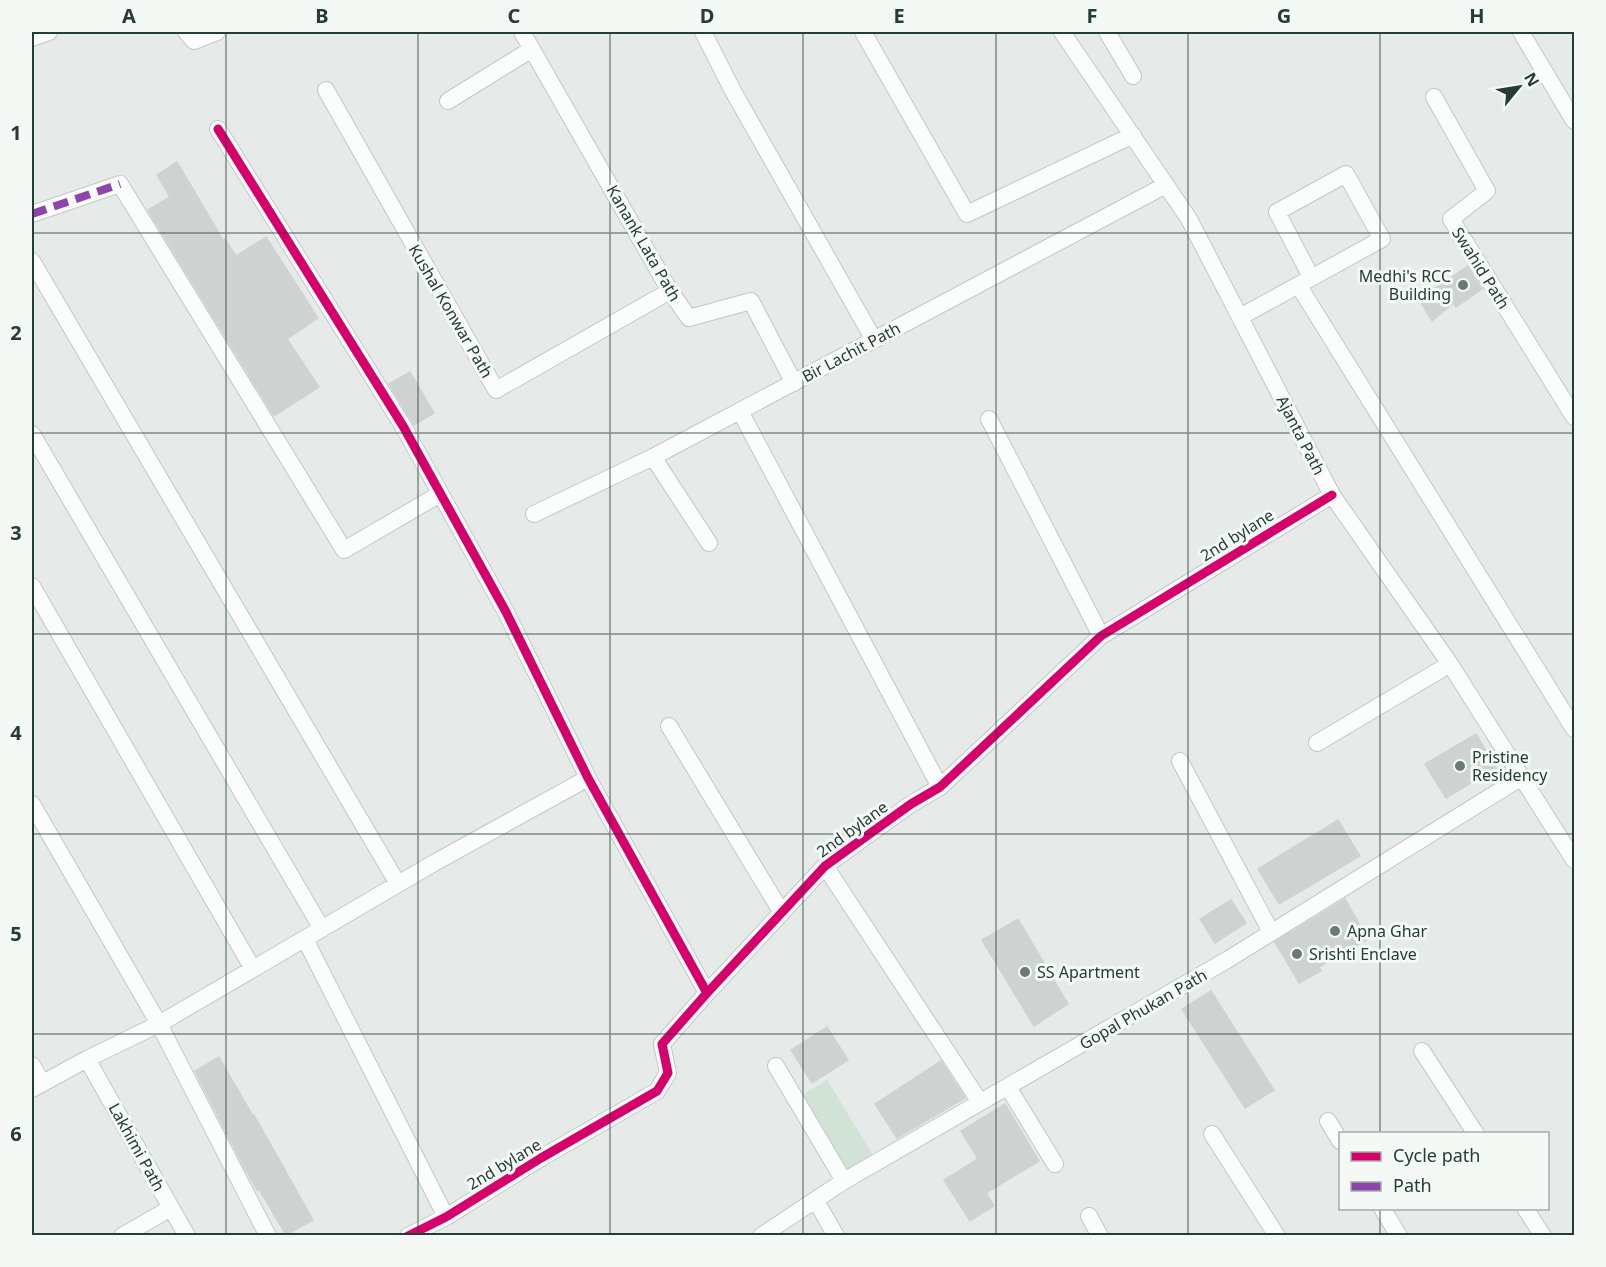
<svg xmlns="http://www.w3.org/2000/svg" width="1606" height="1267" font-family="'Noto Sans',sans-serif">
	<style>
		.green { fill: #d1e2d6 }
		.building { fill: #ced3d1; stroke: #cfd3d1; stroke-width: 1.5 }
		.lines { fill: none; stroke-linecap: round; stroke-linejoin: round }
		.minor-casing { stroke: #c3c7c5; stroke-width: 18 }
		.minor { stroke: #fbfcfc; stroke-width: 16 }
		.quiet { stroke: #8e44ad; stroke-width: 8; stroke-dasharray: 15 8; stroke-linecap: butt }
		.cycleway-casing { stroke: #f4f9f6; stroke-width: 13 }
		.cycleway { stroke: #d6006c; stroke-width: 9 }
		.grid { fill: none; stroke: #253c37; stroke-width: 1.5; stroke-opacity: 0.55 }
		.poi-dot { fill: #697975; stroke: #f4f9f6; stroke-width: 2 }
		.labels { text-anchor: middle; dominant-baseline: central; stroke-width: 6; stroke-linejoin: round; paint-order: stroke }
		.street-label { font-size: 16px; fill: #253c37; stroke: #f4f9f6 }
		.poi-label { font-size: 16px; fill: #253c37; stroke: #f4f9f6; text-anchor: start }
		.neatline { fill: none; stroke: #253c37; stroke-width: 2 }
		.grid-label { font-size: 20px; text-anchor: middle; font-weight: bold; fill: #253c37 }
	</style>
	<rect width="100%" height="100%" fill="#e6eae8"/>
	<!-- green -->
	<path class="green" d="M 827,1080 L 875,1158 L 846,1175 L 799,1097 Z"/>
	<!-- building -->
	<path class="building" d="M 177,162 L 223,240 L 225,239 L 236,256 L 266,237 L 318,318 L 287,339 L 319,387 L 274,416 L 148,210 L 170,197 L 157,175 Z
		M 1468,266 L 1482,289 L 1456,307 L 1454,303 L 1432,321 L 1419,299 Z
		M 410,372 L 434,413 L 414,425 L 389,384 Z
		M 1476,734 L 1496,768 L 1446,798 L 1425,764 Z
		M 1338,820 L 1360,856 L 1279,904 L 1258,869 Z
		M 1345,899 L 1368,939 L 1319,967 L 1321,971 L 1299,983 L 1275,942 Z
		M 1231,900 L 1246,923 L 1215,943 L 1200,919 Z
		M 1018,919 L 1068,1004 L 1034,1026 L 982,940 Z
		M 1211,991 L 1274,1090 L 1245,1108 L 1182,1009 Z
		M 827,1027 L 848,1060 L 812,1083 L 791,1050 Z
		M 219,1057 L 253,1116 L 254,1115 L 313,1220 L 286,1235 L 259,1189 L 257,1190 L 244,1167 L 195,1071 Z
		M 941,1061 L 965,1098 L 897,1138 L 875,1104 Z
		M 1005,1104 L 1039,1161 L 986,1193 L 994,1206 L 970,1221 L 944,1180 L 978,1159 L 961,1131 Z"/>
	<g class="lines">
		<defs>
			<path id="minor" d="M 186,32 L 194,41 L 217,32
				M 522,32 L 670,291 L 689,318 L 751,301 L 794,383
				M 703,32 L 733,91 L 874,340
				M 863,32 L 967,214 L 1133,135
				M 1062,32 L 1189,219 L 1332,495 L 1450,664 L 1574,860
				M 1107,32 L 1133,76
				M 1521,32 L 1574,121
				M 32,38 L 49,32
				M 326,90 L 496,390 L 670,291
				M 1434,97 L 1487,191 L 1451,219 L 1574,417
				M 448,101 L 532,49
				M 218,129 L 403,426 L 506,612 L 588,778 L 707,993
				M 32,214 L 120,184 L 344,550 L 440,494
				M 32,261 L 398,884
				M 1302,291 L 1574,729
				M 1240,317 L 1382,239 L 1346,174 L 1277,212 L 1311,277
				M 740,411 L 940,787
				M 989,419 L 1101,636
				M 32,434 L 322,929
				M 653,457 L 709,543
				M 534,514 L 653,457 L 1166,185
				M 32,586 L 253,969
				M 669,726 L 782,913
				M 1317,743 L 1450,664
				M 1180,761 L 1271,932
				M 32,804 L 159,1024 L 268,1236
				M 825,866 L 980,1102
				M 305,939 L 446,1217
				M 1422,1051 L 1476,1134
				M 87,1059 L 187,1236
				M 32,1065 L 42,1083
				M 776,1066 L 844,1181
				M 1008,1087 L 1055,1164
				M 32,1089 L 87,1059 L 159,1024 L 434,863 L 588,778
				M 1328,1121 L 1340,1141
				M 1212,1134 L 1277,1236
				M 816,1201 L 836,1236
				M 1382,1208 L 1399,1236
				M 1525,1208 L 1543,1236
				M 1089,1216 L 1100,1236
				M 122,1236 L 171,1208
				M 408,1236 L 446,1217 L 541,1158 L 657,1091 L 668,1073 L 662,1044 L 707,993 L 825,866 L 911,804 L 940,787 L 1101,636 L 1332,495
				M 761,1236 L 844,1181 L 1227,960 L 1522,777"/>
		</defs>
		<!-- minor casing -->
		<use href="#minor" class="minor-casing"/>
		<!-- minor -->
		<use href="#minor" class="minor"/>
		<!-- quiet -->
		<path class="quiet" d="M 32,214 L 120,184"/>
		<defs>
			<path id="cycleway" d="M 218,129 L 403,426 L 506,612 L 588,778 L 707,993
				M 408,1236 L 446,1217 L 541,1158 L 657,1091 L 668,1073 L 662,1044 L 707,993 L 825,866 L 911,804 L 940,787 L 1101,636 L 1332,495"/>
		</defs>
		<!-- cycleway casing -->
		<use href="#cycleway" class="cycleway-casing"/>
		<!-- cycleway -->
		<use href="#cycleway" class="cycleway"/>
	</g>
	<!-- grid -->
	<path class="grid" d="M 226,32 L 226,1236M 418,32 L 418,1236M 610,32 L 610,1236M 803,32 L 803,1236M 996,32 L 996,1236M 1188,32 L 1188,1236M 1380,32 L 1380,1134M 32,233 L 1574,233M 32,433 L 1574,433M 32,634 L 1574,634M 32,834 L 1574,834M 32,1034 L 1574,1034M 1380,1208 L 1380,1236"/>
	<!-- markers -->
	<g class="poi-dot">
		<circle cx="1463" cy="285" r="6"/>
		<circle cx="1460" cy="766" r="6"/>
		<circle cx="1335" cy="931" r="6"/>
		<circle cx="1297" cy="954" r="6"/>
		<circle cx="1025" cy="972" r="6"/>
	</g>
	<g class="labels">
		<!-- street labels -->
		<g class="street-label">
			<text transform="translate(644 243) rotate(60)">Kanank Lata Path</text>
			<text transform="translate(1481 268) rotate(58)">Swahid Path</text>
			<text transform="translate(451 311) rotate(60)">Kushal Konwar Path</text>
			<text transform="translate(851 352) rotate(-28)">Bir Lachit Path</text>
			<text transform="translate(1301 435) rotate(63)">Ajanta Path</text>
			<text transform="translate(1237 535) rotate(-32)">2nd bylane</text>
			<text transform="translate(852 829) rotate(-36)">2nd bylane</text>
			<text transform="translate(1143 1009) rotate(-30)">Gopal Phukan Path</text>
			<text transform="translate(137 1147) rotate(61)">Lakhimi Path</text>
			<text transform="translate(504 1164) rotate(-31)">2nd bylane</text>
		</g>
		<!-- poi labels -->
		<g class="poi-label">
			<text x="1451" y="276" text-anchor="end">Medhi's RCC<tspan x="1451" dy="18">Building</tspan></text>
			<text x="1472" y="757">Pristine<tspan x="1472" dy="18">Residency</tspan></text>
			<text x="1347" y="931">Apna Ghar</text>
			<text x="1309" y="954">Srishti Enclave</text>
			<text x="1037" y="972">SS Apartment</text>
		</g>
	</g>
	<!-- border -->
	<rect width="1606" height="1267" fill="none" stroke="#f4f9f6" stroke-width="66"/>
	<!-- legend -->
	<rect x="1339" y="1132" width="210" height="78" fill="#f4f9f6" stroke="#a1adaa" stroke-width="1.5"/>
	<rect x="1351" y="1152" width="30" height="9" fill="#d6006c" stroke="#a1adaa" stroke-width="1.5"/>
	<text x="1393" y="1162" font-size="18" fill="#253c37">Cycle path</text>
	<rect x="1351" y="1182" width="30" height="9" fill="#8e44ad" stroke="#a1adaa" stroke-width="1.5"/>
	<text x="1393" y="1192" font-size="18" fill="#253c37">Path</text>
	<!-- north arrow -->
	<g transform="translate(1519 87) rotate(60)" stroke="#f4f9f6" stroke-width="4.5" paint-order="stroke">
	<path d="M0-4.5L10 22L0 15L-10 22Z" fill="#253c37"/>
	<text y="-9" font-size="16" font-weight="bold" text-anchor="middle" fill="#253c37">N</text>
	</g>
	<rect x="33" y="33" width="1540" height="1201" class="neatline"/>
	<g class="grid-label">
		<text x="129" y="23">A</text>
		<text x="322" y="23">B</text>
		<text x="514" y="23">C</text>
		<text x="707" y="23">D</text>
		<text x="899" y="23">E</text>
		<text x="1092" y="23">F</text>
		<text x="1284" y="23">G</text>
		<text x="1477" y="23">H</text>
		<text x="16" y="140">1</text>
		<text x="16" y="340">2</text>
		<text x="16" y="540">3</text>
		<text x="16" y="740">4</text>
		<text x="16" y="941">5</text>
		<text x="16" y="1141">6</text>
	</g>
</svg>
